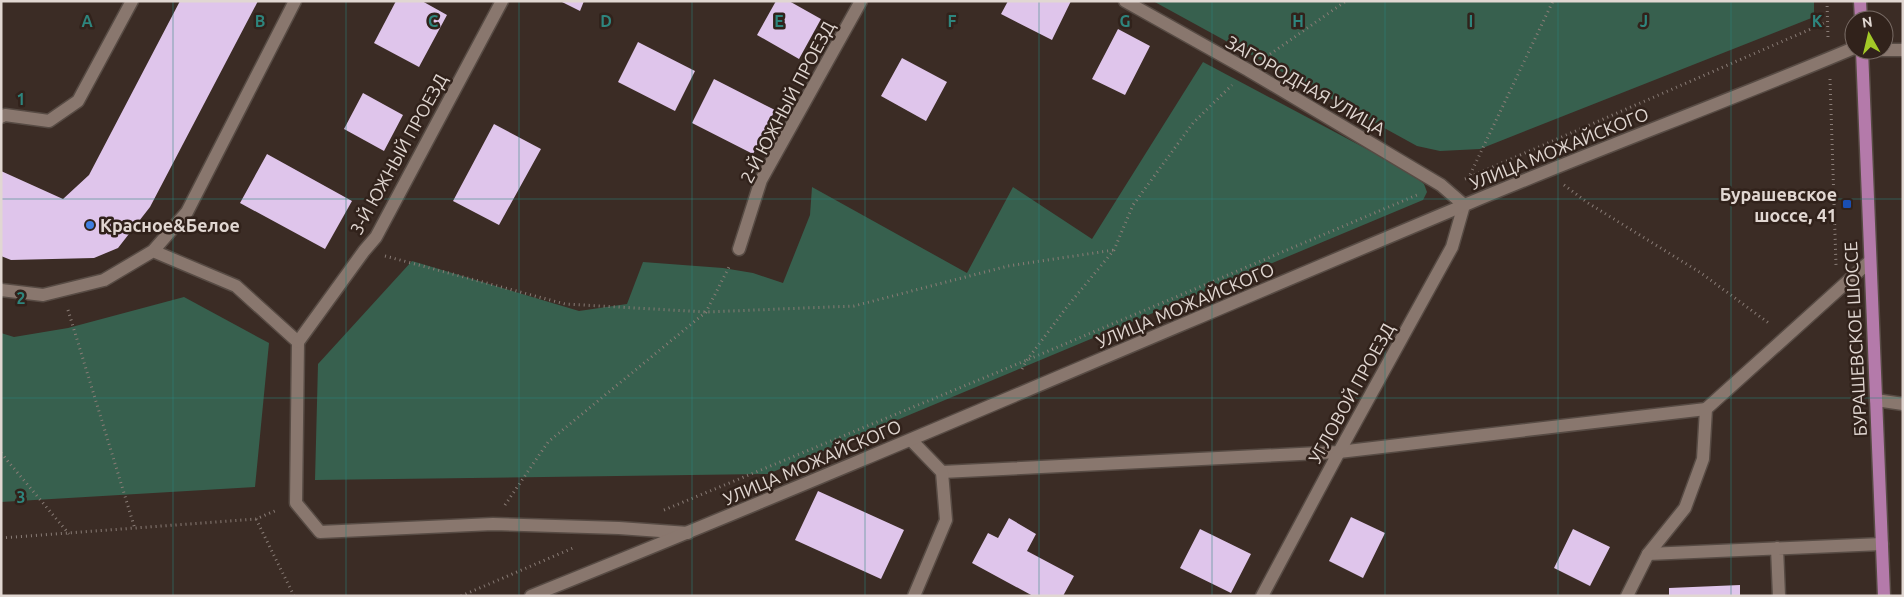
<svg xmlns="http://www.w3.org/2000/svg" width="1904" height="597" font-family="Ubuntu,sans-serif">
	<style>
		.green { fill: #37604e }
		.building { fill: #dfc5eb }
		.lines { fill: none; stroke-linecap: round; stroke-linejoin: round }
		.service-casing { stroke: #574b44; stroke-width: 15 }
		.minor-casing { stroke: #574b44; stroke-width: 15 }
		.secondary-casing { stroke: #574b44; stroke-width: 15 }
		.primary-casing { stroke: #574b44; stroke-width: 15 }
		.path { stroke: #897c76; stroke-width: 3; stroke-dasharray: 1 4; stroke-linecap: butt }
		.service { stroke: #89776e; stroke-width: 12 }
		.minor { stroke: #89776e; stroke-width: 12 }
		.secondary { stroke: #89776e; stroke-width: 12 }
		.primary { stroke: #b47aaa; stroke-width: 12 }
		.grid { fill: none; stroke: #2e857d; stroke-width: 1; stroke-opacity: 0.55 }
		.transit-dot { fill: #1a4fb4; stroke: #31221b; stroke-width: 2 }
		.shop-dot { fill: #3f7fe0; stroke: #31221b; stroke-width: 2 }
		.labels { text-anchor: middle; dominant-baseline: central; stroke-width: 5; stroke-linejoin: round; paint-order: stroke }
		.street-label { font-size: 18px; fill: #e1d7d2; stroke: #31221b }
		.poi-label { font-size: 18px; font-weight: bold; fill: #e1d7d2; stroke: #31221b; text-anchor: end }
		.grid-label { font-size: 16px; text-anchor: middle; font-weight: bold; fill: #2e857d; stroke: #31221b; stroke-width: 5; stroke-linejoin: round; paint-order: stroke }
	</style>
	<rect width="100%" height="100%" fill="#3b2c25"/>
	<!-- green -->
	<path class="green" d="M 1153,1 L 1814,1 L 1814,17 L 1480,149 L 1440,151 L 1417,146 Z
		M 1203,62 L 1408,171 L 1424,184 L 1427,192 L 1423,200 L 768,474 L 315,480 L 318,364 L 412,261 L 579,311 L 627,304 L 643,262 L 723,268 L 753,273 L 783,283 L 810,215 L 812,187 L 967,273 L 1013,187 L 1092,239 Z
		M 184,297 L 269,343 L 255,487 L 1,502 L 1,333 L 14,337 L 68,328 Z"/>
	<!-- building -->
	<path class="building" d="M 180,1 L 258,1 L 150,207 L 118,248 L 94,258 L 11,260 L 1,256 L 1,171 L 63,199 L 89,175 Z
		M 396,1 L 422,1 L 447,15 L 419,67 L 374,43 Z
		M 560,1 L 584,1 L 580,11 Z
		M 776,1 L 789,1 L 821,19 L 799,59 L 757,35 Z
		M 1008,1 L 1071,1 L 1052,40 L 1001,14 Z
		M 1118,29 L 1150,46 L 1125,95 L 1092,79 Z
		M 638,42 L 695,71 L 675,111 L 618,82 Z
		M 902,58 L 947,82 L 926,121 L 881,96 Z
		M 714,79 L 775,110 L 753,154 L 692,123 Z
		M 363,93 L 403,115 L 384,151 L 344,129 Z
		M 494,124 L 541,149 L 499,225 L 453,201 Z
		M 267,154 L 352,201 L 325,249 L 240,203 Z
		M 818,491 L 904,530 L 881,579 L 795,540 Z
		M 1351,517 L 1385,533 L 1363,578 L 1329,561 Z
		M 1009,518 L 1036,534 L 1027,551 L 1074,576 L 1063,596 L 1033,596 L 972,563 L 988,533 L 998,538 Z
		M 1200,529 L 1251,554 L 1231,593 L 1180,568 Z
		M 1573,529 L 1610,547 L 1590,586 L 1554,568 Z
		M 1740,585 L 1740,596 L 1669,596 L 1669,588 Z"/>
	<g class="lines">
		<defs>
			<path id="service" d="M 1862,50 L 1903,50
				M 1,117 L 5,115 L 49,121 L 78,101 L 132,1
				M 153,251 L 236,286 L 298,342 L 296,503 L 320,532 L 493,524 L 619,528 L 688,533
				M 1,290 L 43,295 L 104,280 L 153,251 L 187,212 L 295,1
				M 942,472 L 1339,452 L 1706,409
				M 1777,548 L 1779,596
				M 1648,554 L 1882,544"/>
			<path id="minor" d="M 1125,1 L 1248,70 L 1441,185 L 1464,205 L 1452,247 L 1339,452 L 1262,596
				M 739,249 L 761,180 L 861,1
				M 298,342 L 364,251 L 376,237 L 502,1
				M 1876,400 L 1903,404
				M 911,440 L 942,472 L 946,520 L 914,596
				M 1627,596 L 1648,554 L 1685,508 L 1703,459 L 1706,409 L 1869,262"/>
			<path id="secondary" d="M 531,596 C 845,470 1155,335 1467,204 C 1595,150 1726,102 1854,48"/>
			<path id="primary" d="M 1860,1 L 1861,20
				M 1862,50 L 1884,596"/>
		</defs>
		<!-- service casing -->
		<use href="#service" class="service-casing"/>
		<!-- minor casing -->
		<use href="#minor" class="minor-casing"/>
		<!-- secondary casing -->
		<use href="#secondary" class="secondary-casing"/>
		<!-- primary casing -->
		<use href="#primary" class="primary-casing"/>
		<!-- path -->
		<path class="path" d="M 1827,1 L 1828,38
			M 1266,57 L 1346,1
			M 1830,79 L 1836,265
			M 1465,179 L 1827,22
			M 1468,179 L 1553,1
			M 1564,185 L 1588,203 L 1701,273 L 1770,324
			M 385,256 L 565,304 L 706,312 L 854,306 L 1008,266 L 1114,250
			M 68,310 L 135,529
			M 1022,369 L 1027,360 L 1066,308 L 1114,250 L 1133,205 L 1193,123 L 1232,85
			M 1,453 L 69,534
			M 505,505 L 548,442 L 706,312 L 729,267
			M 664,510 L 1027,360 L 1417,195
			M 256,519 L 294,596
			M 1,538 L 256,519 L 277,510
			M 461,596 L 573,548"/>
		<!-- service -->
		<use href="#service" class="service"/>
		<!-- minor -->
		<use href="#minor" class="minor"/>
		<!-- secondary -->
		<use href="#secondary" class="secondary"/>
		<!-- primary -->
		<use href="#primary" class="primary"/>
	</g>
	<!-- grid -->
	<path class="grid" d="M 173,1 L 173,596M 346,1 L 346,596M 519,1 L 519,596M 692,1 L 692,596M 865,1 L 865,596M 1039,1 L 1039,596M 1212,1 L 1212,596M 1385,1 L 1385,596M 1558,1 L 1558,596M 1731,1 L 1731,596M 1,199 L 1903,199M 1,398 L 1903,398"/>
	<!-- markers -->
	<rect class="transit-dot" x="1842" y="199" width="10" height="10" rx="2.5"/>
	<circle class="shop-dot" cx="90" cy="225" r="5"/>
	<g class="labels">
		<!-- street labels -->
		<g class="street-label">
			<text transform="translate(1306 85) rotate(30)">ЗАГОРОДНАЯ УЛИЦА</text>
			<text transform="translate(787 102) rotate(-62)">2-Й ЮЖНЫЙ ПРОЕЗД</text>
			<text transform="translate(1559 148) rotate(-22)">УЛИЦА МОЖАЙСКОГО</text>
			<text transform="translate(398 154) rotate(-61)">3-Й ЮЖНЫЙ ПРОЕЗД</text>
			<text transform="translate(1185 305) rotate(-23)">УЛИЦА МОЖАЙСКОГО</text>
			<text transform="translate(1855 339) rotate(-93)">БУРАШЕВСКОЕ ШОССЕ</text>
			<text transform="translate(1351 393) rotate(-61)">УГЛОВОЙ ПРОЕЗД</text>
			<text transform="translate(812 462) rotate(-23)">УЛИЦА МОЖАЙСКОГО</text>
		</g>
		<!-- poi labels -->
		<g class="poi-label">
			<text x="1837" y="194">Бурашевское<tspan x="1837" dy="21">шоссе, 41</tspan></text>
			<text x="100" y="225" text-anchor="start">Красное&amp;Белое</text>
		</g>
	</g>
	<g class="grid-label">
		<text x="87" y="27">A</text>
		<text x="260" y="27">B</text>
		<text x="433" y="27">C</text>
		<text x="606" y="27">D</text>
		<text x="779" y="27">E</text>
		<text x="952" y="27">F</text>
		<text x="1125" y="27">G</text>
		<text x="1298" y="27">H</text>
		<text x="1471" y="27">I</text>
		<text x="1644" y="27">J</text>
		<text x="1817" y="27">K</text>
		<text x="21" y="105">1</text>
		<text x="21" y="304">2</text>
		<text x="21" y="503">3</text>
	</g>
	<!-- border -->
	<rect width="1904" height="597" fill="none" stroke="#e1d7d2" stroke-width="5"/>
	<!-- north arrow -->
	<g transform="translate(1869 35) rotate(352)"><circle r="24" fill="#31221b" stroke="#776a64"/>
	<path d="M0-4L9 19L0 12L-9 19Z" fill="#a3c927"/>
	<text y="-8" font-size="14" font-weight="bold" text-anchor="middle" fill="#e1d7d2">N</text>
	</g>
</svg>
